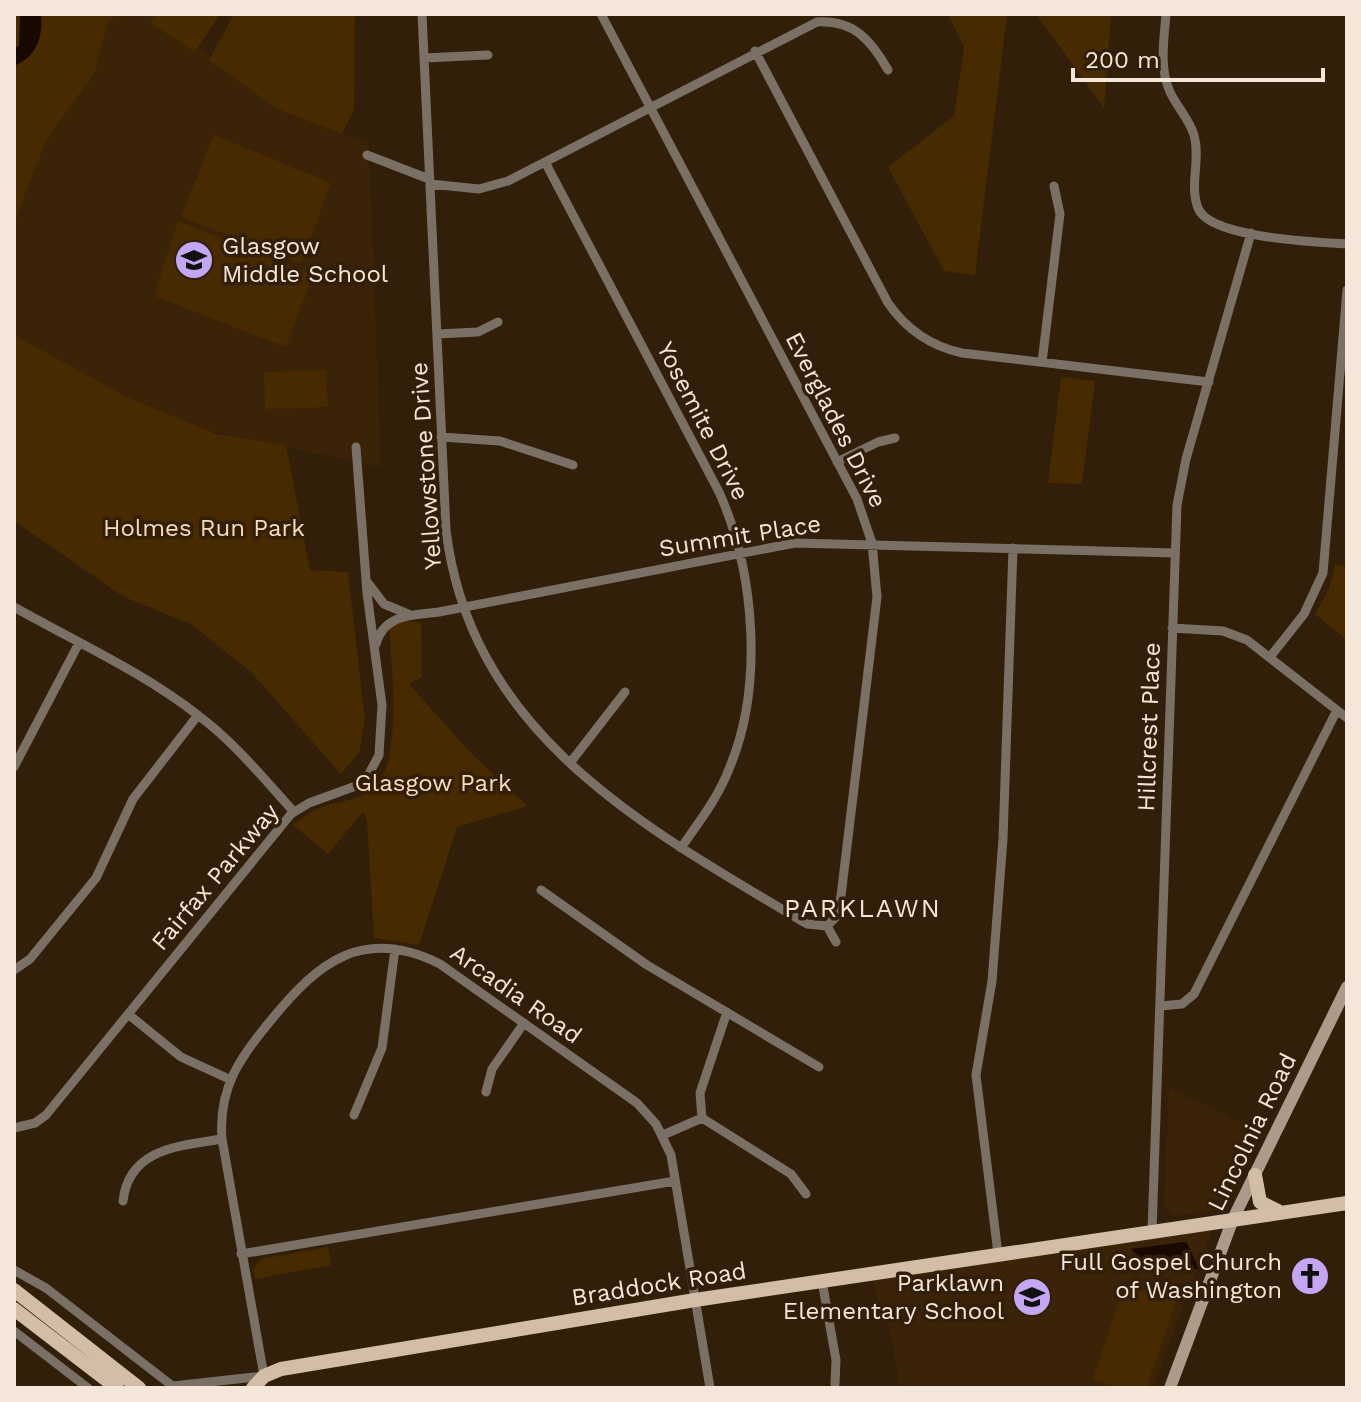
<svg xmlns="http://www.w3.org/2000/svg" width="1361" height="1402" font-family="'Work Sans',sans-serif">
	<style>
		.built { fill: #3a2306 }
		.green { fill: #482a01 }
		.water { fill: #180900 }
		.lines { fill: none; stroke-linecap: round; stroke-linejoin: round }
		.minor { stroke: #7a7065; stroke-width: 9 }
		.secondary { stroke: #ac9b8b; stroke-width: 12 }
		.primary { stroke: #d2bda7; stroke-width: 14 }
		.labels { text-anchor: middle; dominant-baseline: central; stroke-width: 7; stroke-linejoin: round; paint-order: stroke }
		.poi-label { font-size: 24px; fill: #f4e7da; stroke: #321f09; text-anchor: end }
		.street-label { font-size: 24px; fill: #f4e7da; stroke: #321f09 }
		.park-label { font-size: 24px; fill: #f9dbbb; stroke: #321f09 }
		.neighbourhood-label { font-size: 26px; letter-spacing: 2px; fill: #f4e7da; stroke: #321f09 }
	</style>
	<rect width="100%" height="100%" fill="#321f09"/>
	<!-- built -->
	<path class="built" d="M 74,14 L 154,14 L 286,111 L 369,144 L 381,467 L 85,406 L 14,376 L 14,101 Z
		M 1169,1088 L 1262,1131 L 1226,1202 L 1216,1210 L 1174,1216 L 1164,1207 Z
		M 1212,1230 L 1153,1388 L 900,1388 L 888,1319 L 880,1320 L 873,1277 Z"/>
	<!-- green -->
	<path class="green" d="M 14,14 L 115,14 L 108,22 L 95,71 L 45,143 L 14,223 Z
		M 156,14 L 220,14 L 195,52 L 150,23 Z
		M 234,14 L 355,14 L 354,110 L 342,134 L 278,109 L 209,60 Z
		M 948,14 L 1007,14 L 975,275 L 944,271 L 888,167 L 954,116 L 964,47 Z
		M 1036,14 L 1111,14 L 1104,108 Z
		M 214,135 L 331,183 L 301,263 L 181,217 Z
		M 178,221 L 313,274 L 286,347 L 154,296 Z
		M 14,335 L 125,396 L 216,434 L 286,445 L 310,570 L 348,572 L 365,720 L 359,753 L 341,774 L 251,672 L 191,624 L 124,597 L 14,521 Z
		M 326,370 L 328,407 L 265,409 L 264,372 Z
		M 1061,377 L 1095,381 L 1082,484 L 1048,483 Z
		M 1335,565 L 1347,566 L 1347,640 L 1315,614 L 1329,589 Z
		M 389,618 L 421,623 L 422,677 L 409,684 L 469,751 L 527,806 L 457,827 L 419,945 L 374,938 L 367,820 L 363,812 L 328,854 L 293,825 C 301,819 310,812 319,808 C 337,801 361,801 375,787 C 404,759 390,657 389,618 Z
		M 328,1247 L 331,1265 L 255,1279 L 253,1269 L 261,1259 Z
		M 1124,1285 L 1177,1300 L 1146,1388 L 1120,1388 L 1093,1379 Z"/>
	<!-- water -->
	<path class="water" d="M 20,14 L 41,14 C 43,38 37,56 14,66 L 14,48 L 19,46 Z
		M 1183,1242 L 1187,1243 L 1199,1269 L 1150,1270 L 1131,1249 Z"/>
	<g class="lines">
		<!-- minor -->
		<path class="minor" d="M 422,14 L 446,530 C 471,736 646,828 807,924 L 827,926
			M 601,14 L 857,499 L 872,543 L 877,597 L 841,896 L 836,917 L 827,926
			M 1166,14 C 1164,40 1159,68 1170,92 C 1177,107 1189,119 1194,135 C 1201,159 1189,185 1198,208 C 1209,238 1316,242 1347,244
			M 755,51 L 888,303 C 906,329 930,346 962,353 L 1209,382
			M 424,58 L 488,55
			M 367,155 L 429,179
			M 545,162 L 719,492 C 755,572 764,687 729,769 C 718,798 698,823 681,848
			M 430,184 L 479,189 L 508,181 L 817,22 C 854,20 871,40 888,70
			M 437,334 L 478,332 L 498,322
			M 1042,362 L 1060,214 L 1054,186
			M 441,437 L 500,441 L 573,465
			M 837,462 L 878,442 L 895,438
			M 368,583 L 384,604 L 408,614
			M 14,607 C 76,642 143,672 199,716 C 235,743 264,779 294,812
			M 1172,628 L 1223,631 L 1247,640 L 1347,718
			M 376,644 C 384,614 412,615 439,612 L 795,543 L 1175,553
			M 1270,657 L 1304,614 L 1323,573 L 1347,290
			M 570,763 L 625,692
			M 14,767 L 79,643
			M 541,890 L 647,965 L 819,1067
			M 827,926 L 836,942
			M 14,970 L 30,959 L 96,878 L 133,799 L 198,715
			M 1160,1006 L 1182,1004 L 1194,994 L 1337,710
			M 128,1014 L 181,1057 L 229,1079
			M 486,1092 L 492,1069 L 524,1023
			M 354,1115 L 382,1048 L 395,949
			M 702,1118 L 791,1174 L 806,1194
			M 702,1118 L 700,1093 L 727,1012
			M 14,1128 L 35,1123 L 46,1115 L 291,814 L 309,803 L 364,783 L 379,755 L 382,705 L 367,593 L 356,447
			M 663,1135 L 702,1118
			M 123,1201 C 129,1148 180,1146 222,1139
			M 1152,1231 L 1177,505 L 1186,459 L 1251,233
			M 241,1254 L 675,1181
			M 998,1254 L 976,1075 L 992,981 L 1003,839 L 1013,548
			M 14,1270 L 46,1288 L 175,1388
			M 822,1281 L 836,1360 L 835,1384
			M 14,1331 L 88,1388
			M 173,1386 L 264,1376 L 222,1139 C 218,1088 240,1057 272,1019 C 319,961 364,926 440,964 L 637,1103 L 656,1124 L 671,1155 L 710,1388"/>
		<!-- secondary -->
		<path class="secondary" d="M 1170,1388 L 1233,1219 L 1347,987"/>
		<!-- primary -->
		<path class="primary" d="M 1255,1175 L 1260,1202 L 1278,1211
			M 14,1290 L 139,1388
			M 14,1309 L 117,1388
			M 253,1388 L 264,1376 L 281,1369 L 695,1300 L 1347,1203"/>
	</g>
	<!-- icons -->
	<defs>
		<symbol id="school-disc" viewBox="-11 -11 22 22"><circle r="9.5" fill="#c3a7f2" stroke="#321f09"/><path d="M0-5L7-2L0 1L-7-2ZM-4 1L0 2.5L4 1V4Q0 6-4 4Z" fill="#111"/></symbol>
		<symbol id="church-disc" viewBox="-11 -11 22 22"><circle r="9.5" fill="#c3a7f2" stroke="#321f09"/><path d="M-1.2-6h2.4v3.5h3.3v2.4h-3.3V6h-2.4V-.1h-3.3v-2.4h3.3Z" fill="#111"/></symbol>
	</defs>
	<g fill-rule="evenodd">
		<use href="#school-disc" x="172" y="238" width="44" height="44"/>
		<use href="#church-disc" x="1288" y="1254" width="44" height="44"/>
		<use href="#school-disc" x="1010" y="1275" width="44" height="44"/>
	</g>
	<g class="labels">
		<!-- poi labels -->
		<g class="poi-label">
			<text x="222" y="246" text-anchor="start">Glasgow<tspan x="222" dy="28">Middle School</tspan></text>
			<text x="1282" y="1262">Full Gospel Church<tspan x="1282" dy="28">of Washington</tspan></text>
			<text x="1004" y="1283">Parklawn<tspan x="1004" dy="28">Elementary School</tspan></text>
		</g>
		<!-- street labels -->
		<g class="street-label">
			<text transform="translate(836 420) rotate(63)">Everglades Drive</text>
			<text transform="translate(703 421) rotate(63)">Yosemite Drive</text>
			<text transform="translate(426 466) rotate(-94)">Yellowstone Drive</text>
			<text transform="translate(740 536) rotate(-9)">Summit Place</text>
			<text transform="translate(1149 727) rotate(-88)">Hillcrest Place</text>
			<text transform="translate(215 877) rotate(-50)">Fairfax Parkway</text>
			<text transform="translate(516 994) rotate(35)">Arcadia Road</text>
			<text transform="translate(1252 1132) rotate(-64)">Lincolnia Road</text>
			<text transform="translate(659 1284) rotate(-9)">Braddock Road</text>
		</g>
		<!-- park labels -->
		<g class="park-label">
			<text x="204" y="528">Holmes Run Park</text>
			<text x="433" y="783">Glasgow Park</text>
		</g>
		<!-- neighbourhood labels -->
		<g class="neighbourhood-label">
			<text x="863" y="908">PARKLAWN</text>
		</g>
	</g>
	<!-- border -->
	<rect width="1361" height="1402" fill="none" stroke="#f4e7da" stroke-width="32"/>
	<!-- scale -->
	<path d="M1073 68v12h250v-12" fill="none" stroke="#f4e7da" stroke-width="4"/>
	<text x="1085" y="68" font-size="24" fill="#f4e7da" stroke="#321f09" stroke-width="6" paint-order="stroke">200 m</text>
</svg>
